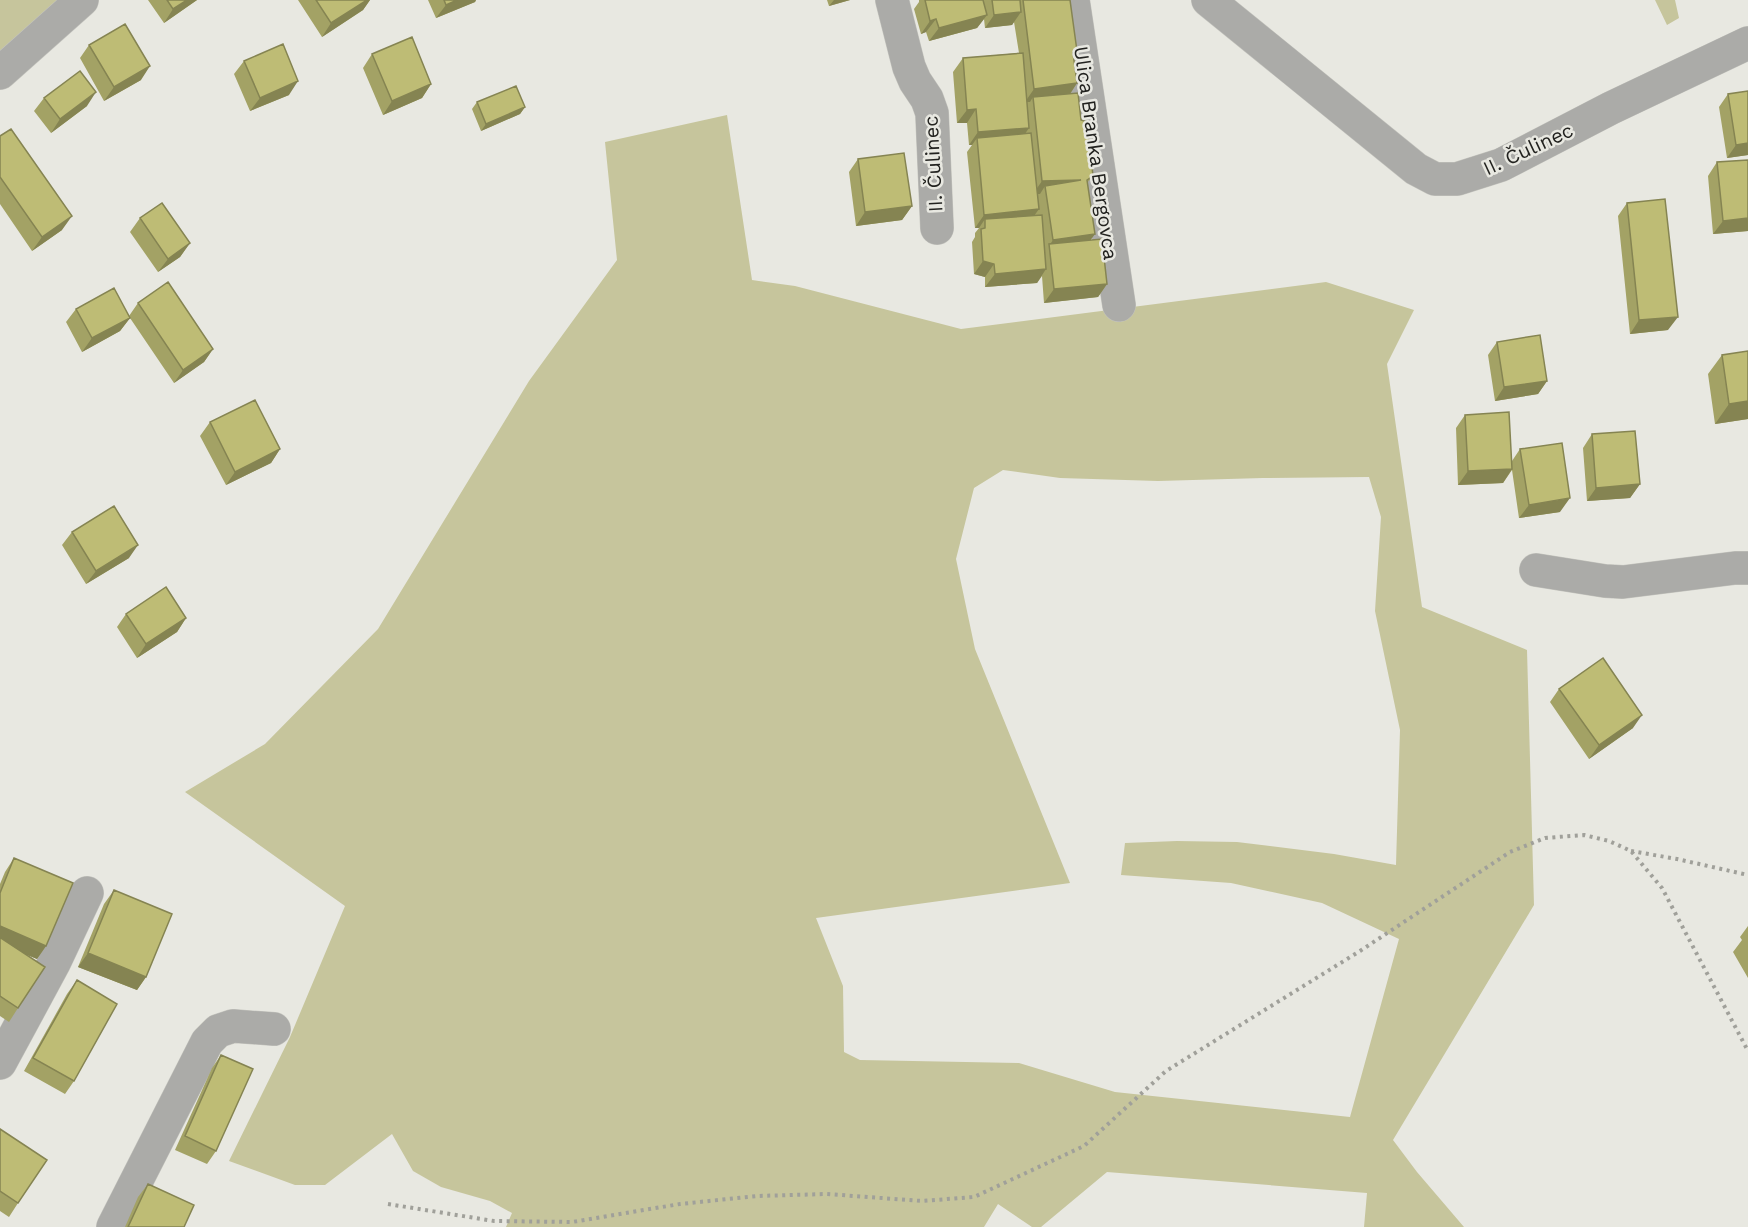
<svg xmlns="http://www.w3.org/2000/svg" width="1748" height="1227" font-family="'Work Sans',sans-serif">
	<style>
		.green { fill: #c6c59c; fill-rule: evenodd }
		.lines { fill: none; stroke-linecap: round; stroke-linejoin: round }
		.minor-casing { stroke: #c4c4be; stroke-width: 34 }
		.path { stroke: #a0a09a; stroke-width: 4; stroke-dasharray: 3 4.5; stroke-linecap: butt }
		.minor { stroke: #ababa8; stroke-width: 33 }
		.wall { fill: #a3a265 }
		.shaded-wall { fill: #858452 }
		.building { fill: #bebc75; stroke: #858452; stroke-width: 1.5 }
		.labels { text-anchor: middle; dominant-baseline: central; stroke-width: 5; stroke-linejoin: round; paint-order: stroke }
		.street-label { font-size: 20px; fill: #22221f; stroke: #e8e8e1 }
	</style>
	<rect width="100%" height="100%" fill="#e8e8e1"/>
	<!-- green -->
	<path class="green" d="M 0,0 L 68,0 L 0,62 Z
		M 1655,0 L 1675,0 L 1679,18 L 1667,25 Z
		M 727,115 L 752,280 L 795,286 L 961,329 L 1326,282 L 1414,310 L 1387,364 L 1422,607 L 1527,650 L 1534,905 L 1393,1140 L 1417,1172 L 1464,1227 L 1364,1227 L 1367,1193 L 1107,1172 L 1041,1227 L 1032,1227 L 998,1204 L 984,1227 L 506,1227 L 512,1213 L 490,1201 L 441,1187 L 413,1171 L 392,1134 L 325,1185 L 295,1185 L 229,1161 L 290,1037 L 345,906 L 185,792 L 265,744 L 378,629 L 529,381 L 617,260 L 605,142 ZM 1003,470 L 1060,478 L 1158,481 L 1263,478 L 1369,477 L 1381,517 L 1375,611 L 1400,730 L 1396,865 L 1334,854 L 1237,842 L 1177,841 L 1125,843 L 1121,875 L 1231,883 L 1322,903 L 1399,939 L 1350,1117 L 1115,1092 L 1019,1063 L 860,1060 L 844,1052 L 843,986 L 816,918 L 1070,883 L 975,649 L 956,559 L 974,488 Z"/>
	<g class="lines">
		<defs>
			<path id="minor" d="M 892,0 L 909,67 L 915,81 L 927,99 L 932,113 L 937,228
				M 1073,0 L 1119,305
				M 1208,0 L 1416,169 L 1435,179 L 1457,179 L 1501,165 L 1611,108 L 1748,43
				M 0,73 L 82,0
				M 1536,570 L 1605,581 L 1623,582 L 1735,568 L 1748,568
				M 0,1063 L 54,963 L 87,893
				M 113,1227 L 207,1042 L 218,1031 L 233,1026 L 274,1029"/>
		</defs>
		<!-- minor casing -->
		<use href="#minor" class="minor-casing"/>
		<!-- path -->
		<path class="path" d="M 1631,851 L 1677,859 L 1748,875
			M 388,1204 L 494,1221 L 572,1222 L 680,1204 L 757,1196 L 827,1194 L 922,1201 L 974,1197 L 1084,1146 L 1166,1071 L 1360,951 L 1510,852 L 1545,838 L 1584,835 L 1609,841 L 1631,851 L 1662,888 L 1748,1051"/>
		<!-- minor -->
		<use href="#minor" class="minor"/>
	</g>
	<!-- wall -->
	<path class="wall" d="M 148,0 L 197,0 L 164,23 Z
		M 298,0 L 370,0 L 363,10 L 322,37 Z
		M 428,0 L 476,0 L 475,2 L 436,18 Z
		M 827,0 L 850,0 L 829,6 Z
		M 919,0 L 1070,0 L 1073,55 L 1077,83 L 1070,94 L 1081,120 L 1093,176 L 1087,183 L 1091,240 L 1107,284 L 1098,297 L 1044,303 L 1042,276 L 1037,283 L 985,287 L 985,277 L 974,274 L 972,242 L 975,237 L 975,233 L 979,228 L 975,228 L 967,152 L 972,145 L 969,145 L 967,123 L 957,123 L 953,72 L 963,58 L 1019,53 L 1014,22 L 1012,25 L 985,28 L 984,19 L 977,28 L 929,41 L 926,32 L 921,34 L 914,9 L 919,2 Z
		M 89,45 L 141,80 L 104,101 L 80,58 Z
		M 372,54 L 431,84 L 422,98 L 383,115 L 363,68 Z
		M 244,61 L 289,95 L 250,111 L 234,74 Z
		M 1728,94 L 1748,155 L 1727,158 L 1719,107 Z
		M 44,98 L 87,106 L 51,133 L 34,111 Z
		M 477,102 L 525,107 L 520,114 L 481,131 L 472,109 Z
		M 0,136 L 62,230 L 32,251 L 0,204 Z
		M 858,159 L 912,206 L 902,220 L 856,226 L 849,172 Z
		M 1717,162 L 1748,231 L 1713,234 L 1708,176 Z
		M 1627,203 L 1668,330 L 1630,334 L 1618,216 Z
		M 140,218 L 190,243 L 180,257 L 158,272 L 130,232 Z
		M 138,303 L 213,349 L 204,362 L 174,383 L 130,318 L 120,331 L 82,352 L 66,322 L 76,309 L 129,316 Z
		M 1497,342 L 1547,381 L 1538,394 L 1495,401 L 1488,355 Z
		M 1722,355 L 1748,419 L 1715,424 L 1708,374 Z
		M 1465,415 L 1512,461 L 1520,449 L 1560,512 L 1519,518 L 1512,470 L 1503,483 L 1458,485 L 1456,428 Z
		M 210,422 L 280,449 L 271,463 L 226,485 L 200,436 Z
		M 1592,434 L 1640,484 L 1630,498 L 1587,501 L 1583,448 Z
		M 72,532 L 129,558 L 86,584 L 62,545 Z
		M 126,614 L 186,618 L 177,632 L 137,658 L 117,627 Z
		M 1559,689 L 1633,728 L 1589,759 L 1550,702 Z
		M 14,858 L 46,946 L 37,959 L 28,955 L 18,1008 L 9,1022 L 0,1016 L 0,884 L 5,872 Z
		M 114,890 L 146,977 L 137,990 L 78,967 L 104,904 Z
		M 1748,926 L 1748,978 L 1733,952 L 1742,940 L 1740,937 Z
		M 77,980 L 74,1081 L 65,1094 L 24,1071 L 67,994 Z
		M 221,1055 L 216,1151 L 207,1164 L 175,1150 L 212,1068 Z
		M 0,1129 L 18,1203 L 9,1217 L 0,1211 Z
		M 148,1184 L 184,1227 L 125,1227 L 138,1197 Z"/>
	<!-- shaded-wall -->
	<path class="shaded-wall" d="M 187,0 L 197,0 L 164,23 L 173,9 Z
		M 367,0 L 370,0 L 363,10 L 322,37 L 331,23 Z
		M 457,0 L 476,0 L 475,2 L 436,18 L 446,5 Z
		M 834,0 L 850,0 L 829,6 Z
		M 1021,12 L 1012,25 L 985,28 L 994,15 Z
		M 987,15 L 977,28 L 929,41 L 939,28 Z
		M 936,19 L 926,32 L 921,34 L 930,21 Z
		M 150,66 L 141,80 L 104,101 L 114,87 Z
		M 298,81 L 289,95 L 250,111 L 260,98 Z
		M 1077,83 L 1068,97 L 1033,97 L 1030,102 L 1025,102 L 1034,89 Z
		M 431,84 L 422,98 L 383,115 L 392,101 Z
		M 96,92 L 87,106 L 51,133 L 60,119 Z
		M 525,107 L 520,114 L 481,131 L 486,124 Z
		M 976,109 L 967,123 L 957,123 L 967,110 Z
		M 1029,128 L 1020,141 L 977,138 L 972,145 L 969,145 L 978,132 Z
		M 1748,143 L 1748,155 L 1727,158 L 1736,145 Z
		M 1081,180 L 1045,186 L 1040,194 L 1033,194 L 1042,181 Z
		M 912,206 L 902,220 L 856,226 L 865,212 Z
		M 1039,209 L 1029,223 L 985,219 L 979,228 L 975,228 L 984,215 Z
		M 72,216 L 62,230 L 32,251 L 42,237 Z
		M 1748,218 L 1748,231 L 1713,234 L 1723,221 Z
		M 1095,234 L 1085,248 L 1049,246 L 1053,240 Z
		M 190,243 L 180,257 L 158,272 L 168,259 Z
		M 983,261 L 994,264 L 985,277 L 974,274 Z
		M 1046,269 L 1037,283 L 985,287 L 995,274 Z
		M 1107,284 L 1098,297 L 1044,303 L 1054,289 Z
		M 1678,317 L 1668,330 L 1630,334 L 1639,320 Z
		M 130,318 L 120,331 L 82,352 L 92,338 Z
		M 213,349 L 204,362 L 174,383 L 183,370 Z
		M 1547,381 L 1538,394 L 1495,401 L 1504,387 Z
		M 1748,401 L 1748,419 L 1715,424 L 1729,404 Z
		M 280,449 L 271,463 L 226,485 L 235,472 Z
		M 1512,469 L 1503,483 L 1458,485 L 1468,471 Z
		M 1640,484 L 1630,498 L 1587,501 L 1596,488 Z
		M 1570,498 L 1560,512 L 1519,518 L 1529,505 Z
		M 138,545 L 129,558 L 86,584 L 96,571 Z
		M 186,618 L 177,632 L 137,658 L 146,644 Z
		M 1642,715 L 1633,728 L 1589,759 L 1599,745 Z
		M 0,926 L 46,946 L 37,959 L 0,944 Z
		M 88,953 L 146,977 L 137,990 L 78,967 Z"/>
	<!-- building -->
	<path class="building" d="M 167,0 L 187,0 L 173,9 Z
		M 316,0 L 367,0 L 331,23 Z
		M 444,0 L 457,0 L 446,5 Z
		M 925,0 L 983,0 L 987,15 L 939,28 L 936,19 L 930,21 Z
		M 992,0 L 1020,0 L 1021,12 L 994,15 Z
		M 1023,0 L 1070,0 L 1077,51 L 1073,53 L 1077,83 L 1034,89 Z
		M 125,24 L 150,66 L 114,87 L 89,45 Z
		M 412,37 L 431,84 L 392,101 L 372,54 Z
		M 283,44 L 298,81 L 260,98 L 244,61 Z
		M 1023,53 L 1029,128 L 978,132 L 976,109 L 967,110 L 963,58 Z
		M 80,71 L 96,92 L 60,119 L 44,98 Z
		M 516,86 L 525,107 L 486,124 L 477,102 Z
		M 1748,91 L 1748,143 L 1736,145 L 1728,94 Z
		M 1078,93 L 1081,120 L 1087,122 L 1093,176 L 1087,180 L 1095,234 L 1053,240 L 1045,186 L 1081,180 L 1042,181 L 1033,97 Z
		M 11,129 L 72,216 L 42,237 L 0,177 L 0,136 Z
		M 1031,133 L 1039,209 L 984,215 L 977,138 Z
		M 904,153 L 912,206 L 865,212 L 858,159 Z
		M 1748,160 L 1748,218 L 1723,221 L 1717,162 Z
		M 1665,199 L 1678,317 L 1639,320 L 1627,203 Z
		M 162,203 L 190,243 L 168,259 L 140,218 Z
		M 1042,215 L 1046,269 L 995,274 L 994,264 L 983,261 L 981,229 L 985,228 L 985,219 Z
		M 1102,239 L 1107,284 L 1054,289 L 1049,244 Z
		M 168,282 L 213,349 L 183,370 L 138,303 Z
		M 114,288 L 130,318 L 92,338 L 76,309 Z
		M 1540,335 L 1547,381 L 1504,387 L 1497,342 Z
		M 1748,351 L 1748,401 L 1729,404 L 1722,355 Z
		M 255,400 L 280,449 L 235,472 L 210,422 Z
		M 1509,412 L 1512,469 L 1468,471 L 1465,415 Z
		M 1635,431 L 1640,484 L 1596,488 L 1592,434 Z
		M 1562,443 L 1570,498 L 1529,505 L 1520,449 Z
		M 114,506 L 138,545 L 96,571 L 72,532 Z
		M 166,587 L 186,618 L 146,644 L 126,614 Z
		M 1603,658 L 1642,715 L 1599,745 L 1559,689 Z
		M 14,858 L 73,883 L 46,946 L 0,926 L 0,893 Z
		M 114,890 L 172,914 L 146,977 L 88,953 Z
		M 0,938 L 1,938 L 45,967 L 18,1008 L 0,996 Z
		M 77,980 L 117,1004 L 74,1081 L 33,1058 Z
		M 221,1055 L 253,1069 L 216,1151 L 185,1136 Z
		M 0,1129 L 47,1160 L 18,1203 L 0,1191 Z
		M 148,1184 L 194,1205 L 184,1227 L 128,1227 Z"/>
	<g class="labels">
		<!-- street labels -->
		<g class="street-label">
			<text transform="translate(1528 149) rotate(-25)">II. Čulinec</text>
			<text transform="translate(1096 153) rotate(82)">Ulica Branka Bergovca</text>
			<text transform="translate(933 164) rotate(-93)">II. Čulinec</text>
		</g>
	</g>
</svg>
